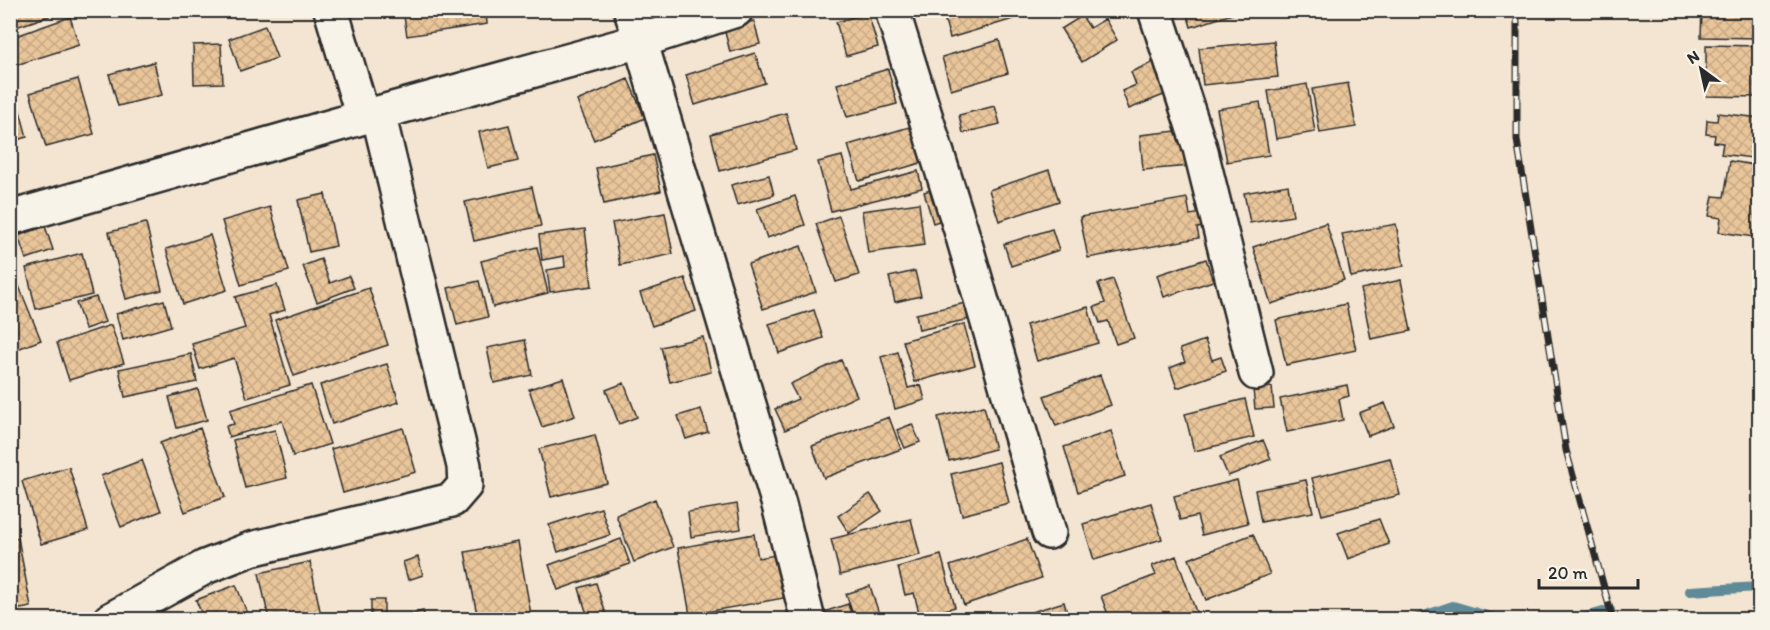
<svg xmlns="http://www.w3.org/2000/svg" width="1770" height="630" font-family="Itim,sans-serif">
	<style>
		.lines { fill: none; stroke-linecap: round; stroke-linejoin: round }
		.stream { stroke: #5f8a98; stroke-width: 10 }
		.building { fill: url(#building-cross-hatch); stroke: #2b2b2b; stroke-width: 1.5 }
		.minor-casing { stroke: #2b2b2b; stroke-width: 38 }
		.minor { stroke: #f7f3e8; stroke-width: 33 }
		.rail-casing { stroke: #2b2b2b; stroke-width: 7 }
		.rail { stroke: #f7f3e8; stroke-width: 4.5; stroke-dasharray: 14; stroke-linecap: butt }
	</style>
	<defs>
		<pattern id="building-cross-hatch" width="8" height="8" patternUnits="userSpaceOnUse" patternTransform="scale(1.5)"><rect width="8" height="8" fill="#e9c59a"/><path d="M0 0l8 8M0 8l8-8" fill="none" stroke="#c8a985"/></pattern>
	</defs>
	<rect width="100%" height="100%" fill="#f3e5d1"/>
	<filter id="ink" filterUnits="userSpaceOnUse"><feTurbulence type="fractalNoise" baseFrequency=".0167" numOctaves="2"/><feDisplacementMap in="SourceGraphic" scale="12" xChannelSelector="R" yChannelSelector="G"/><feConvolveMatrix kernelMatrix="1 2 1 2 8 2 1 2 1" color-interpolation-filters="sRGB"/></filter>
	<g filter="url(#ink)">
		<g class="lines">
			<!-- stream -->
			<path class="stream" d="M 1690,591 L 1759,587 L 1760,585
				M 1412,620 L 1453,606 L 1501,620
				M 1575,620 L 1610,610"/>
		</g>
		<!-- building -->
		<path class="building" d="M 10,10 L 46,10 L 49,16 L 10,29 Z
			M 403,10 L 486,10 L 487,24 L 407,36 Z
			M 942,10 L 1018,10 L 1020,17 L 950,38 Z
			M 1186,10 L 1245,10 L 1191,27 Z
			M 1702,10 L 1759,10 L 1759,38 L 1701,37 Z
			M 868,13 L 878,47 L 846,56 L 836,22 Z
			M 1082,16 L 1090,28 L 1105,19 L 1117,40 L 1082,62 L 1061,29 Z
			M 70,17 L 79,45 L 10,67 L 10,38 Z
			M 754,21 L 760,44 L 730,52 L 724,28 Z
			M 265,26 L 277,58 L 240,71 L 229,39 Z
			M 999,40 L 1008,73 L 951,90 L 942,57 Z
			M 1274,41 L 1278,77 L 1203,85 L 1199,48 Z
			M 221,44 L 223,83 L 194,84 L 193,45 Z
			M 1706,45 L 1760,46 L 1760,97 L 1706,96 Z
			M 755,53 L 765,83 L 695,105 L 686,75 Z
			M 1158,60 L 1171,92 L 1129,109 L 1122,91 L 1136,85 L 1131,72 Z
			M 154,62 L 162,95 L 118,106 L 109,74 Z
			M 888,69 L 897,104 L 847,117 L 837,84 Z
			M 78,79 L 94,134 L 46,147 L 30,93 Z
			M 628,79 L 645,118 L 594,140 L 577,101 Z
			M 1348,83 L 1356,127 L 1320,133 L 1312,89 Z
			M 1307,84 L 1315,132 L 1276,139 L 1268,91 Z
			M 17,100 L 27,137 L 10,142 L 10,102 Z
			M 1260,102 L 1269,155 L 1227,162 L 1217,109 Z
			M 995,106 L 1000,124 L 963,133 L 959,115 Z
			M 786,113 L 796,150 L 720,171 L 711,134 Z
			M 1718,113 L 1760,118 L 1760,159 L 1721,154 L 1723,143 L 1714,142 L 1715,135 L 1706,134 L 1707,120 L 1717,121 Z
			M 509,125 L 518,161 L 488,168 L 479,132 Z
			M 913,126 L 924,162 L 859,181 L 848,145 Z
			M 1186,130 L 1190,166 L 1143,170 L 1140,135 Z
			M 653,155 L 661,191 L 604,204 L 596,168 Z
			M 842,156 L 851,189 L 918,171 L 922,188 L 831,211 L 818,162 Z
			M 1730,161 L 1760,166 L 1760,205 L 1754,237 L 1719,232 L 1721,218 L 1709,216 L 1713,196 L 1724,197 Z
			M 1049,170 L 1059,201 L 999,221 L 989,190 Z
			M 769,175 L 774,195 L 737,205 L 731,185 Z
			M 1288,185 L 1293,216 L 1250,223 L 1244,193 Z
			M 943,186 L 951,217 L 933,223 L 924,192 Z
			M 532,187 L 541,226 L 474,241 L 465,202 Z
			M 325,194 L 336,246 L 309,252 L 298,200 Z
			M 795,196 L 805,225 L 767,238 L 757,209 Z
			M 1187,198 L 1190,215 L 1209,212 L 1211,226 L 1197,228 L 1199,238 L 1088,258 L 1080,217 Z
			M 919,203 L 924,245 L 868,253 L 862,211 Z
			M 270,207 L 289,271 L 241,285 L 222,221 Z
			M 665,213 L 673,254 L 620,265 L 612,223 Z
			M 839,216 L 859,275 L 836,282 L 816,224 Z
			M 146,223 L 162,290 L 126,299 L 109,232 Z
			M 1326,223 L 1344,280 L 1271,304 L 1253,247 Z
			M 1396,224 L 1404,266 L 1351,277 L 1342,234 Z
			M 45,226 L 53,250 L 26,259 L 18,236 Z
			M 585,229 L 592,286 L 550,292 L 547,270 L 565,267 L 564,256 L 542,260 L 539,235 Z
			M 1052,229 L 1059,250 L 1011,266 L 1004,244 Z
			M 210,235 L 227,290 L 183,304 L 166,249 Z
			M 801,246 L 816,292 L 763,309 L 748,264 Z
			M 537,247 L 548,293 L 493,307 L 481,261 Z
			M 82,253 L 92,295 L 36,309 L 26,268 Z
			M 321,259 L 330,283 L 349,276 L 354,288 L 317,302 L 303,266 Z
			M 1206,259 L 1213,281 L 1164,297 L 1157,275 Z
			M 915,271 L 921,296 L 895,302 L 889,277 Z
			M 14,274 L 41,340 L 10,352 L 10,275 Z
			M 685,278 L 696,311 L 652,326 L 640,293 Z
			M 1113,279 L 1134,338 L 1116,344 L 1108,321 L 1100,323 L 1094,307 L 1105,303 L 1098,284 Z
			M 1401,280 L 1411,331 L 1371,339 L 1361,289 Z
			M 479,281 L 488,317 L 457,325 L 448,288 Z
			M 277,285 L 285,310 L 269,315 L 290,385 L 247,398 L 234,358 L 200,369 L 192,344 L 245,328 L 235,297 Z
			M 369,288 L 388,345 L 294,376 L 275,320 Z
			M 96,297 L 105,322 L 85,329 L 76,303 Z
			M 164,300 L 171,326 L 123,340 L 116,314 Z
			M 975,301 L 979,317 L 919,330 L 916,314 Z
			M 1346,304 L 1356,350 L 1286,365 L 1276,320 Z
			M 1088,307 L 1098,343 L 1037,361 L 1026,325 Z
			M 814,310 L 823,338 L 779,353 L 769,324 Z
			M 964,324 L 975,365 L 915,382 L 903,341 Z
			M 111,325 L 124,363 L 69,380 L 57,343 Z
			M 703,337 L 711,372 L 670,382 L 661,347 Z
			M 525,340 L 532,375 L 494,383 L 487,348 Z
			M 1205,340 L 1212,360 L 1221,357 L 1226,371 L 1177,388 L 1170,368 L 1185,362 L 1180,349 Z
			M 898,352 L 908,388 L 921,385 L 925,400 L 895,409 L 881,357 Z
			M 191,354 L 197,382 L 125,397 L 119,369 Z
			M 841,360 L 857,396 L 785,430 L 775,409 L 798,399 L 790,384 Z
			M 387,364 L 399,402 L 332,424 L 320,385 Z
			M 1100,375 L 1111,405 L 1056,426 L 1044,396 Z
			M 563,378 L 575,416 L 542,427 L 529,389 Z
			M 624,383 L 637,417 L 619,424 L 606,390 Z
			M 311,385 L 330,444 L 293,456 L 282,421 L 229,437 L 226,426 L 234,424 L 230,410 Z
			M 1347,385 L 1349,396 L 1339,399 L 1343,420 L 1287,432 L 1280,399 Z
			M 1272,387 L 1274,408 L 1255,409 L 1253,389 Z
			M 198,389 L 207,420 L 177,428 L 169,397 Z
			M 1245,399 L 1254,437 L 1194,451 L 1185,414 Z
			M 1385,403 L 1394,426 L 1368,436 L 1359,413 Z
			M 984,406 L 995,449 L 949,461 L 938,417 Z
			M 701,409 L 708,432 L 686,439 L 678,416 Z
			M 889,417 L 901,449 L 824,478 L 812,446 Z
			M 912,424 L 920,442 L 905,448 L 897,430 Z
			M 200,428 L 225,497 L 185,512 L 160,443 Z
			M 403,428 L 416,472 L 343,493 L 331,449 Z
			M 275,430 L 287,478 L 245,488 L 233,440 Z
			M 1111,431 L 1125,476 L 1078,492 L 1064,447 Z
			M 595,435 L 607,483 L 551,497 L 539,449 Z
			M 1263,440 L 1271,459 L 1228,476 L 1220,457 Z
			M 1390,458 L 1400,495 L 1322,515 L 1312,478 Z
			M 142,460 L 161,511 L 121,527 L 101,476 Z
			M 999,462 L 1009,503 L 962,515 L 951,474 Z
			M 69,467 L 88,530 L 41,544 L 22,481 Z
			M 1237,480 L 1248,523 L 1202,535 L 1197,516 L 1180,520 L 1174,496 Z
			M 1306,480 L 1313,512 L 1261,522 L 1255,490 Z
			M 870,494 L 882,511 L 849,533 L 838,516 Z
			M 655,499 L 673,547 L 634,562 L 616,515 Z
			M 1151,503 L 1162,539 L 1094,560 L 1083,524 Z
			M 737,504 L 741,529 L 691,537 L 688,512 Z
			M 601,508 L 610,535 L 558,552 L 549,525 Z
			M 911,519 L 920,555 L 840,575 L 831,539 Z
			M 1379,519 L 1389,544 L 1348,559 L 1338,533 Z
			M 754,534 L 758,558 L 782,554 L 789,597 L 690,615 L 678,548 Z
			M 1253,534 L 1270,574 L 1206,600 L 1189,559 Z
			M 18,538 L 31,607 L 10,611 L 10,539 Z
			M 621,539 L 630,564 L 558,590 L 549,565 Z
			M 1027,539 L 1041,578 L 964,605 L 950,566 Z
			M 518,542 L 532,620 L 478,620 L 465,552 Z
			M 941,555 L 955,607 L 920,617 L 914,593 L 905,595 L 898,567 Z
			M 1176,556 L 1199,620 L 1172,620 L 1170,614 L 1155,620 L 1110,620 L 1101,596 L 1156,575 L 1152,566 Z
			M 418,557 L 423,575 L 408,580 L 403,562 Z
			M 310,562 L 322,620 L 269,620 L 259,573 Z
			M 596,583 L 601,599 L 608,620 L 589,620 L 584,605 L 579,588 Z
			M 236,585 L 250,620 L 204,620 L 196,600 Z
			M 870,586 L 881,620 L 855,620 L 846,594 Z
			M 371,600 L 384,600 L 384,620 L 371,620 Z
			M 1064,602 L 1069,620 L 1006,620 Z
			M 848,604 L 853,620 L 820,620 L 818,614 Z
			M 423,611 L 426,620 L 391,620 Z"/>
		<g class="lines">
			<defs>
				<path id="minor" d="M 331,10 L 363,117
					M 631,10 L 779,505 L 808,620
					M 892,10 L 961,230 L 1049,532
					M 1155,10 L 1200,148 L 1256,373
					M 10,218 L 378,113 L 640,41 L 736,10
					M 110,620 L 205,567 L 251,549 L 452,500 L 465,485 L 464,466 L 378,113"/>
			</defs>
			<!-- minor casing -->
			<use href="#minor" class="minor-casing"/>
			<!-- minor -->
			<use href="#minor" class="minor"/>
			<defs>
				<path id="rail" d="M 1517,10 L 1517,140 L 1566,450 L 1613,620"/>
			</defs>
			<!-- rail casing -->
			<use href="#rail" class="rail-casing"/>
			<!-- rail -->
			<use href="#rail" class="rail"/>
		</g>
	</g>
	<!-- margin -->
	<rect width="1770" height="630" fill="none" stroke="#f7f3e8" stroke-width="36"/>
	<rect x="18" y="18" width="1734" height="594" fill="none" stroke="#2b2b2b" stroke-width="2" filter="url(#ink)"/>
	<!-- north arrow -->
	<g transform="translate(1701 69) rotate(327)" stroke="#f7f3e8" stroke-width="4.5" paint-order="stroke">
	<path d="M0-4.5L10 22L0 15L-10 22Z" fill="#2b2b2b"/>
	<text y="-9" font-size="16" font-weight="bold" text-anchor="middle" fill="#2b2b2b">N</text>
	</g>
	<!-- scale -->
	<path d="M1539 579v9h99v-9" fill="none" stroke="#2b2b2b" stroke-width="3"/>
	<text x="1548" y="579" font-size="18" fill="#2b2b2b" stroke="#f7f3e8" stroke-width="4.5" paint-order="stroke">20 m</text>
</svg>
